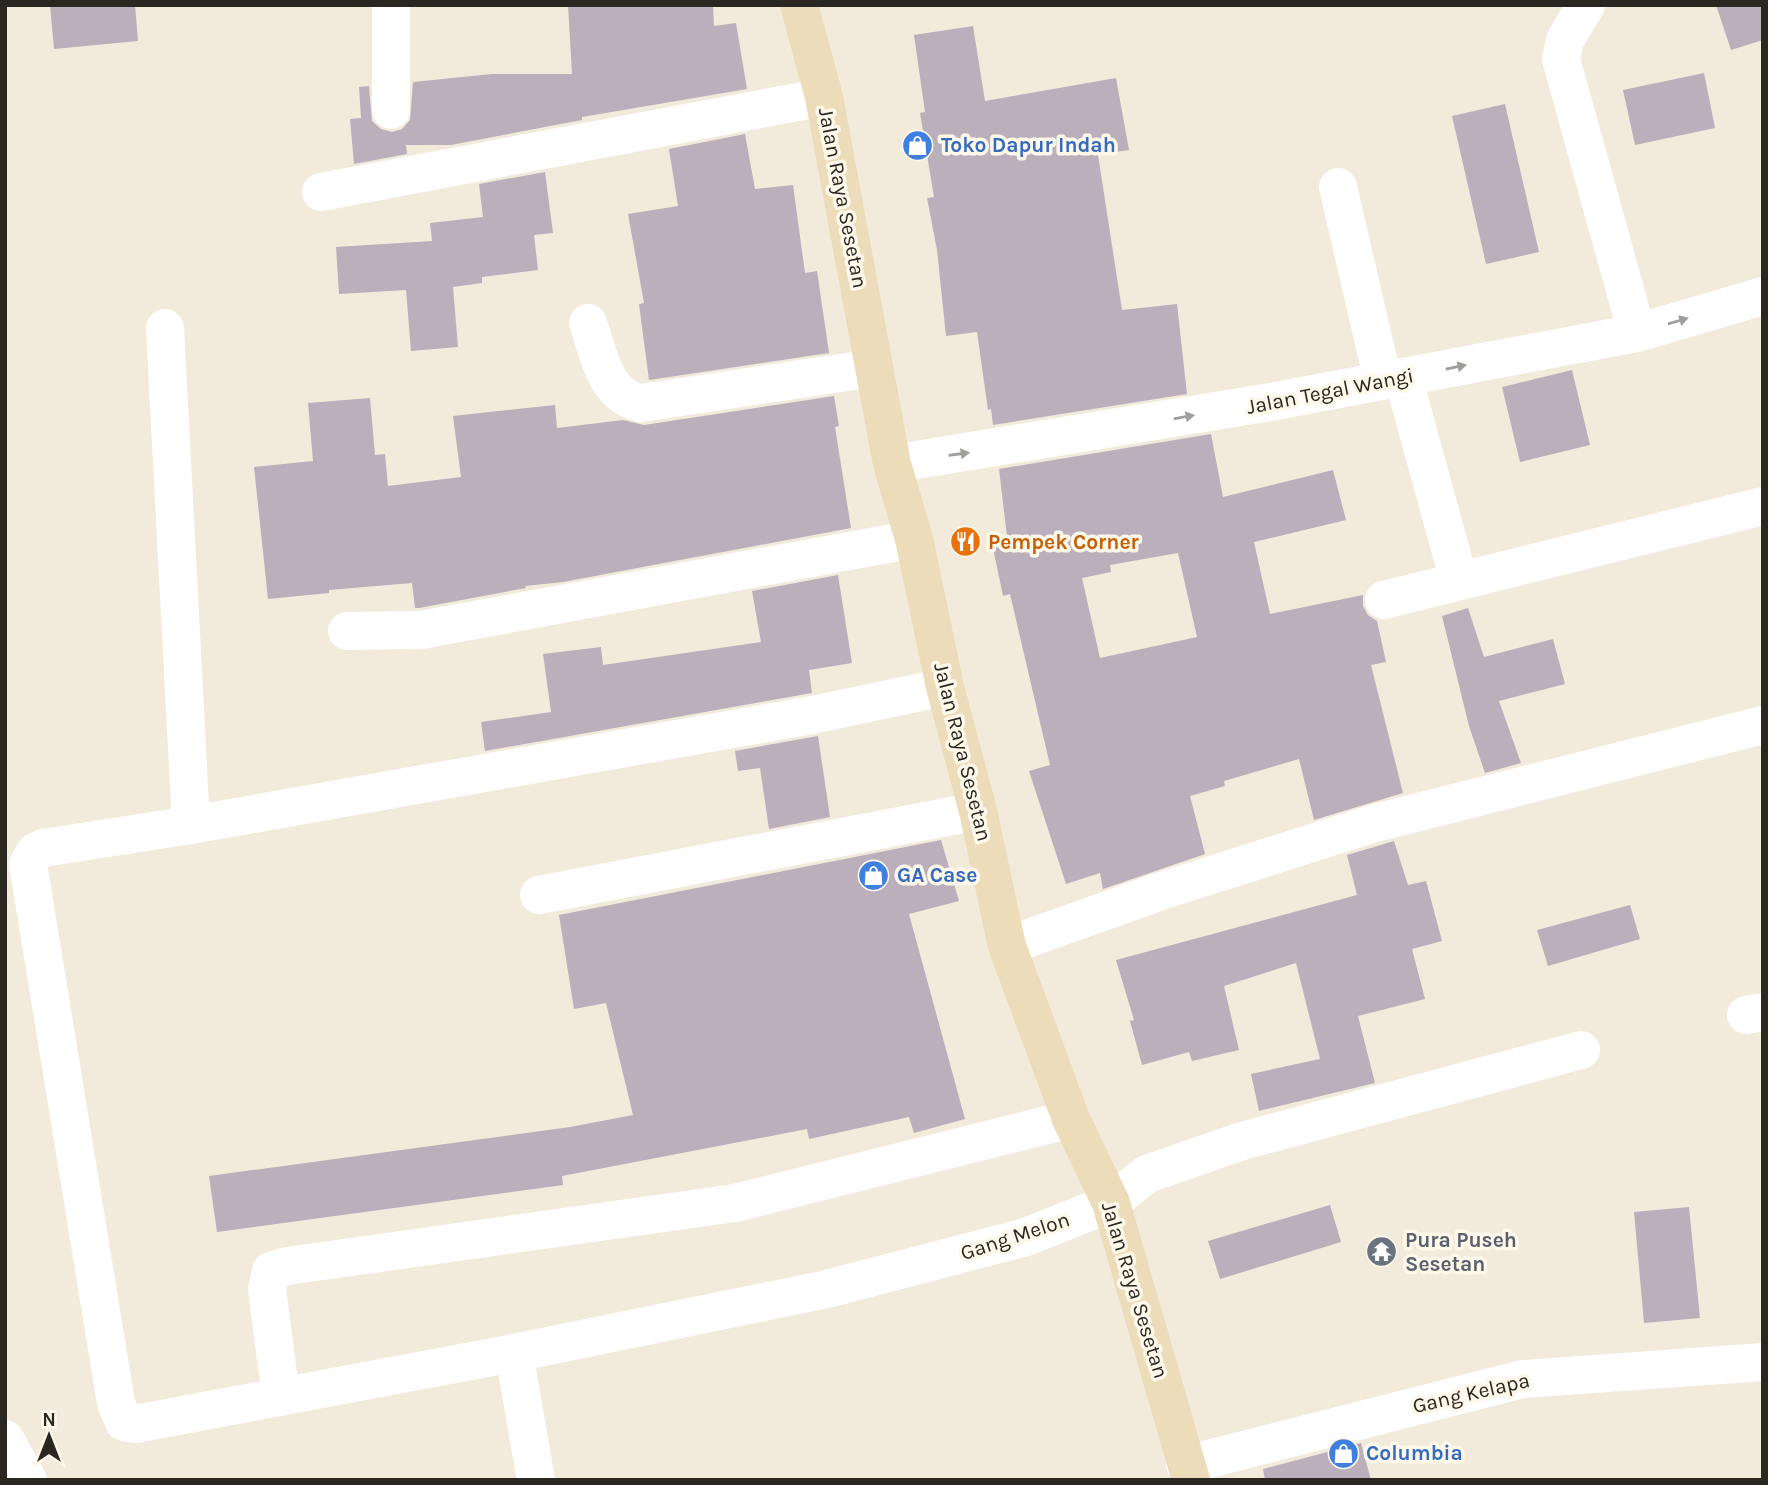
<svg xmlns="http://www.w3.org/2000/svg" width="1768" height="1485" font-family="Karla,sans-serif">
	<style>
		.building { fill: #bbafbb; fill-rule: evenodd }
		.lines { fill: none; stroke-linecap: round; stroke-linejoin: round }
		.minor { stroke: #fff; stroke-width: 38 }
		.secondary { stroke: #eddcba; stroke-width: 38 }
		.oneway { fill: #9f9e9b }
		.labels { text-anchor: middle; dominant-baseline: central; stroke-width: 7; stroke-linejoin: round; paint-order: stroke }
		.shop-label { font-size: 21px; font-weight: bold; fill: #366cbe; stroke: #fef8eb; text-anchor: start }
		.street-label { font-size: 21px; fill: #2a2721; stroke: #fef8eb }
		.food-label { font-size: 21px; font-weight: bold; fill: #c56008; stroke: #fef8eb; text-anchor: start }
		.worship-label { font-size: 21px; font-weight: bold; fill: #5b616d; stroke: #fef8eb; text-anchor: start }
	</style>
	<rect width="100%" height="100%" fill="#f2eadb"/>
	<!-- building -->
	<path class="building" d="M 50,5 L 135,5 L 138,41 L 54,49 Z
		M 568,5 L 713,5 L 714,26 L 736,23 L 747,89 L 582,117 L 582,120 L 451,145 L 406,145 L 407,154 L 354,164 L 350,119 L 361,118 L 359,87 L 369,86 L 372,121 L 381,129 L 392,132 L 402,129 L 410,120 L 413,82 L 492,74 L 572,74 Z
		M 1716,5 L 1763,5 L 1763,40 L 1731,50 Z
		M 973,26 L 985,101 L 1116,78 L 1129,150 L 1098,155 L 1122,310 L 1177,304 L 1187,394 L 993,425 L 991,409 L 988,410 L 977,332 L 946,336 L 937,250 L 927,198 L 934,197 L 920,113 L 925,112 L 914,35 Z
		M 1704,73 L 1715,128 L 1635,145 L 1623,90 Z
		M 1505,104 L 1539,252 L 1486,264 L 1452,116 Z
		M 745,134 L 755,189 L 793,185 L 805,273 L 817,271 L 829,353 L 649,380 L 639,304 L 644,303 L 628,214 L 678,206 L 669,149 Z
		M 545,172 L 553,233 L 534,235 L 538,270 L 482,277 L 482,283 L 453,287 L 458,347 L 411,351 L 406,290 L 339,294 L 336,247 L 432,241 L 430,223 L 483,217 L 479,184 Z
		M 1572,370 L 1590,445 L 1520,462 L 1502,387 Z
		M 834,396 L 839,426 L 835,427 L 851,528 L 563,582 L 525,586 L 526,588 L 419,608 L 415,608 L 412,583 L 329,590 L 329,593 L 268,599 L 254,467 L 313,461 L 308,403 L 370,398 L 375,455 L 385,454 L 388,486 L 461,477 L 453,416 L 555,405 L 557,428 L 623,420 L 644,425 Z
		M 1211,434 L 1223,497 L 1333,470 L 1346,520 L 1254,542 L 1270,614 L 1363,595 L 1363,606 L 1368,615 L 1377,621 L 1386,662 L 1371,665 L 1403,793 L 1314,820 L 1299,759 L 1224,781 L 1225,786 L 1190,796 L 1205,854 L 1103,889 L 1100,873 L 1066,884 L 1029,771 L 1050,765 L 1010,594 L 1003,596 L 993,548 L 1008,545 L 999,469 ZM 1178,553 L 1197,637 L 1100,658 L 1082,578 L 1111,572 L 1110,565 Z
		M 838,575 L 852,663 L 809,670 L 812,693 L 485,751 L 481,722 L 551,712 L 543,654 L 601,647 L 603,665 L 761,642 L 752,591 Z
		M 1468,608 L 1484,657 L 1553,639 L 1565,684 L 1499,701 L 1521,763 L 1485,773 L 1469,726 L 1442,616 Z
		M 818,736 L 830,817 L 769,829 L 760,768 L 738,771 L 735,751 Z
		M 941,840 L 959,901 L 909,914 L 965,1119 L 914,1133 L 909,1117 L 809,1139 L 807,1129 L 562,1176 L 563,1185 L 217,1232 L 209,1176 L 570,1127 L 633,1115 L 606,1003 L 574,1009 L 559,915 Z
		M 1394,841 L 1408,885 L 1426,881 L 1442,941 L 1412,949 L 1425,999 L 1358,1016 L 1375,1083 L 1259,1111 L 1251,1074 L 1320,1059 L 1296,963 L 1224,986 L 1239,1050 L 1192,1061 L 1189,1052 L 1142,1065 L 1130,1021 L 1134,1020 L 1116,960 L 1357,895 L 1347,855 Z
		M 1630,905 L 1640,939 L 1548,966 L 1537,930 Z
		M 1330,1205 L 1341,1242 L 1220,1279 L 1208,1241 Z
		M 1689,1207 L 1700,1318 L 1644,1323 L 1634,1212 Z
		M 1361,1443 L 1371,1480 L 1265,1480 L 1263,1469 Z"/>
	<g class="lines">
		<!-- minor -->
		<path class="minor" d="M 391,5 L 391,110
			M 1586,5 L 1565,40 L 1561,59 L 1637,333
			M 1338,187 L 1383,381
			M 321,192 L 824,97
			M 588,323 C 599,354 604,396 641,403 L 874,368
			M 165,328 L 191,825 L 43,848 L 35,852 L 28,864 L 116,1403 L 124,1422 L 135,1424 L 514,1353 L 827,1289 L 1026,1237 L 1111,1203 L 1147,1174 L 1242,1141 L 1581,1050
			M 1403,377 L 1459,581
			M 892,464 L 1270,402 L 1637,333 L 1763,296
			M 1384,600 L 1763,506
			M 347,631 L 421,630 L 914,539
			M 191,825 L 812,715 L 945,687
			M 539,895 L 978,811
			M 1007,946 L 1161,891 L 1375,823 L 1763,725
			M 1746,1015 L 1763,1012
			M 514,1353 L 536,1480
			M 281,1397 L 267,1289 L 271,1271 L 287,1266 L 735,1203 L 1071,1119
			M 5,1439 L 28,1480
			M 1185,1465 L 1523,1379 L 1763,1362"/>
		<!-- secondary -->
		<path class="secondary" d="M 799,5 L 824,97 L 892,464 L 914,539 L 945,687 L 978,811 L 1007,946 L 1071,1119 L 1111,1203 L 1191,1480"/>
	</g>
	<!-- one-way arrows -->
	<defs><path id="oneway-solid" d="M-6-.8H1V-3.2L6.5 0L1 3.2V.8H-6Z" transform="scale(1.75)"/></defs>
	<g class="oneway">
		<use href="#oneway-solid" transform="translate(1678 321) rotate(-16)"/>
		<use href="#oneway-solid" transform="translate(1456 367) rotate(-11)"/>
		<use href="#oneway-solid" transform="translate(1184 417) rotate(-10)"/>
		<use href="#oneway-solid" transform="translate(959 454) rotate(-8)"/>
	</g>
	<!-- icons -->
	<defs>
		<symbol id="shop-disc" viewBox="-11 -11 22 22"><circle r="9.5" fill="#3f7fe0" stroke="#fef8eb"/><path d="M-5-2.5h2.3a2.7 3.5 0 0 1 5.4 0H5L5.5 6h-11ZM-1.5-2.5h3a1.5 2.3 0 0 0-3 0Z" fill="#fff"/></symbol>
		<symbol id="restaurant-disc" viewBox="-11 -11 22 22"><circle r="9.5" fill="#e8710a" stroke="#fef8eb"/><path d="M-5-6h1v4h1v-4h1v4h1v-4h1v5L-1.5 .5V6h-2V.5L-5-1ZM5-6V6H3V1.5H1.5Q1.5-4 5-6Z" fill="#fff"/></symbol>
		<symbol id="temple-disc" viewBox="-11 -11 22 22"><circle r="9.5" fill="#6b7280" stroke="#fef8eb"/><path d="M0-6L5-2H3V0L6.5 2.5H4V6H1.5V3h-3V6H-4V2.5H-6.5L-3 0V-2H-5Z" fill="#fff"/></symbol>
	</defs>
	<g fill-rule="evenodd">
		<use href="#shop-disc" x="900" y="128" width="35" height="35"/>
		<use href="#restaurant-disc" x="948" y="524" width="35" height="35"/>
		<use href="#shop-disc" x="856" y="858" width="35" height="35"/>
		<use href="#temple-disc" x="1364" y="1234" width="35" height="35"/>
		<use href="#shop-disc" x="1326" y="1436" width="35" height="35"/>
	</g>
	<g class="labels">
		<!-- shop labels -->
		<g class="shop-label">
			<text x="941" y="145">Toko Dapur Indah</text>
			<text x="897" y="875">GA Case</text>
			<text x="1366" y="1453">Columbia</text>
		</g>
		<!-- street labels -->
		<g class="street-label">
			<text transform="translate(843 198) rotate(79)">Jalan Raya Sesetan</text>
			<text transform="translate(1330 391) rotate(-11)">Jalan Tegal Wangi</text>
			<text transform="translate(963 752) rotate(76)">Jalan Raya Sesetan</text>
			<text transform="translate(1015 1236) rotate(-18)">Gang Melon</text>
			<text transform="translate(1135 1290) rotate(73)">Jalan Raya Sesetan</text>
			<text transform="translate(1471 1393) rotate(-13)">Gang Kelapa</text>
		</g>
		<!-- food labels -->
		<g class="food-label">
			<text x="988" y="542">Pempek Corner</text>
		</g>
		<!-- worship labels -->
		<g class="worship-label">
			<text x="1405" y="1240">Pura Puseh<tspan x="1405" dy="24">Sesetan</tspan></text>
		</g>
	</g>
	<!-- border -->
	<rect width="1768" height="1485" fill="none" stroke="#2a2721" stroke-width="14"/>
	<!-- north arrow -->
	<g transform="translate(49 1436)" stroke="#fef8eb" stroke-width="5" paint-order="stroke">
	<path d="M0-5L12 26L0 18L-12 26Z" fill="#2a2721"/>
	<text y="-10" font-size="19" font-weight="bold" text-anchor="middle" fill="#2a2721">N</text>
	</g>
</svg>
